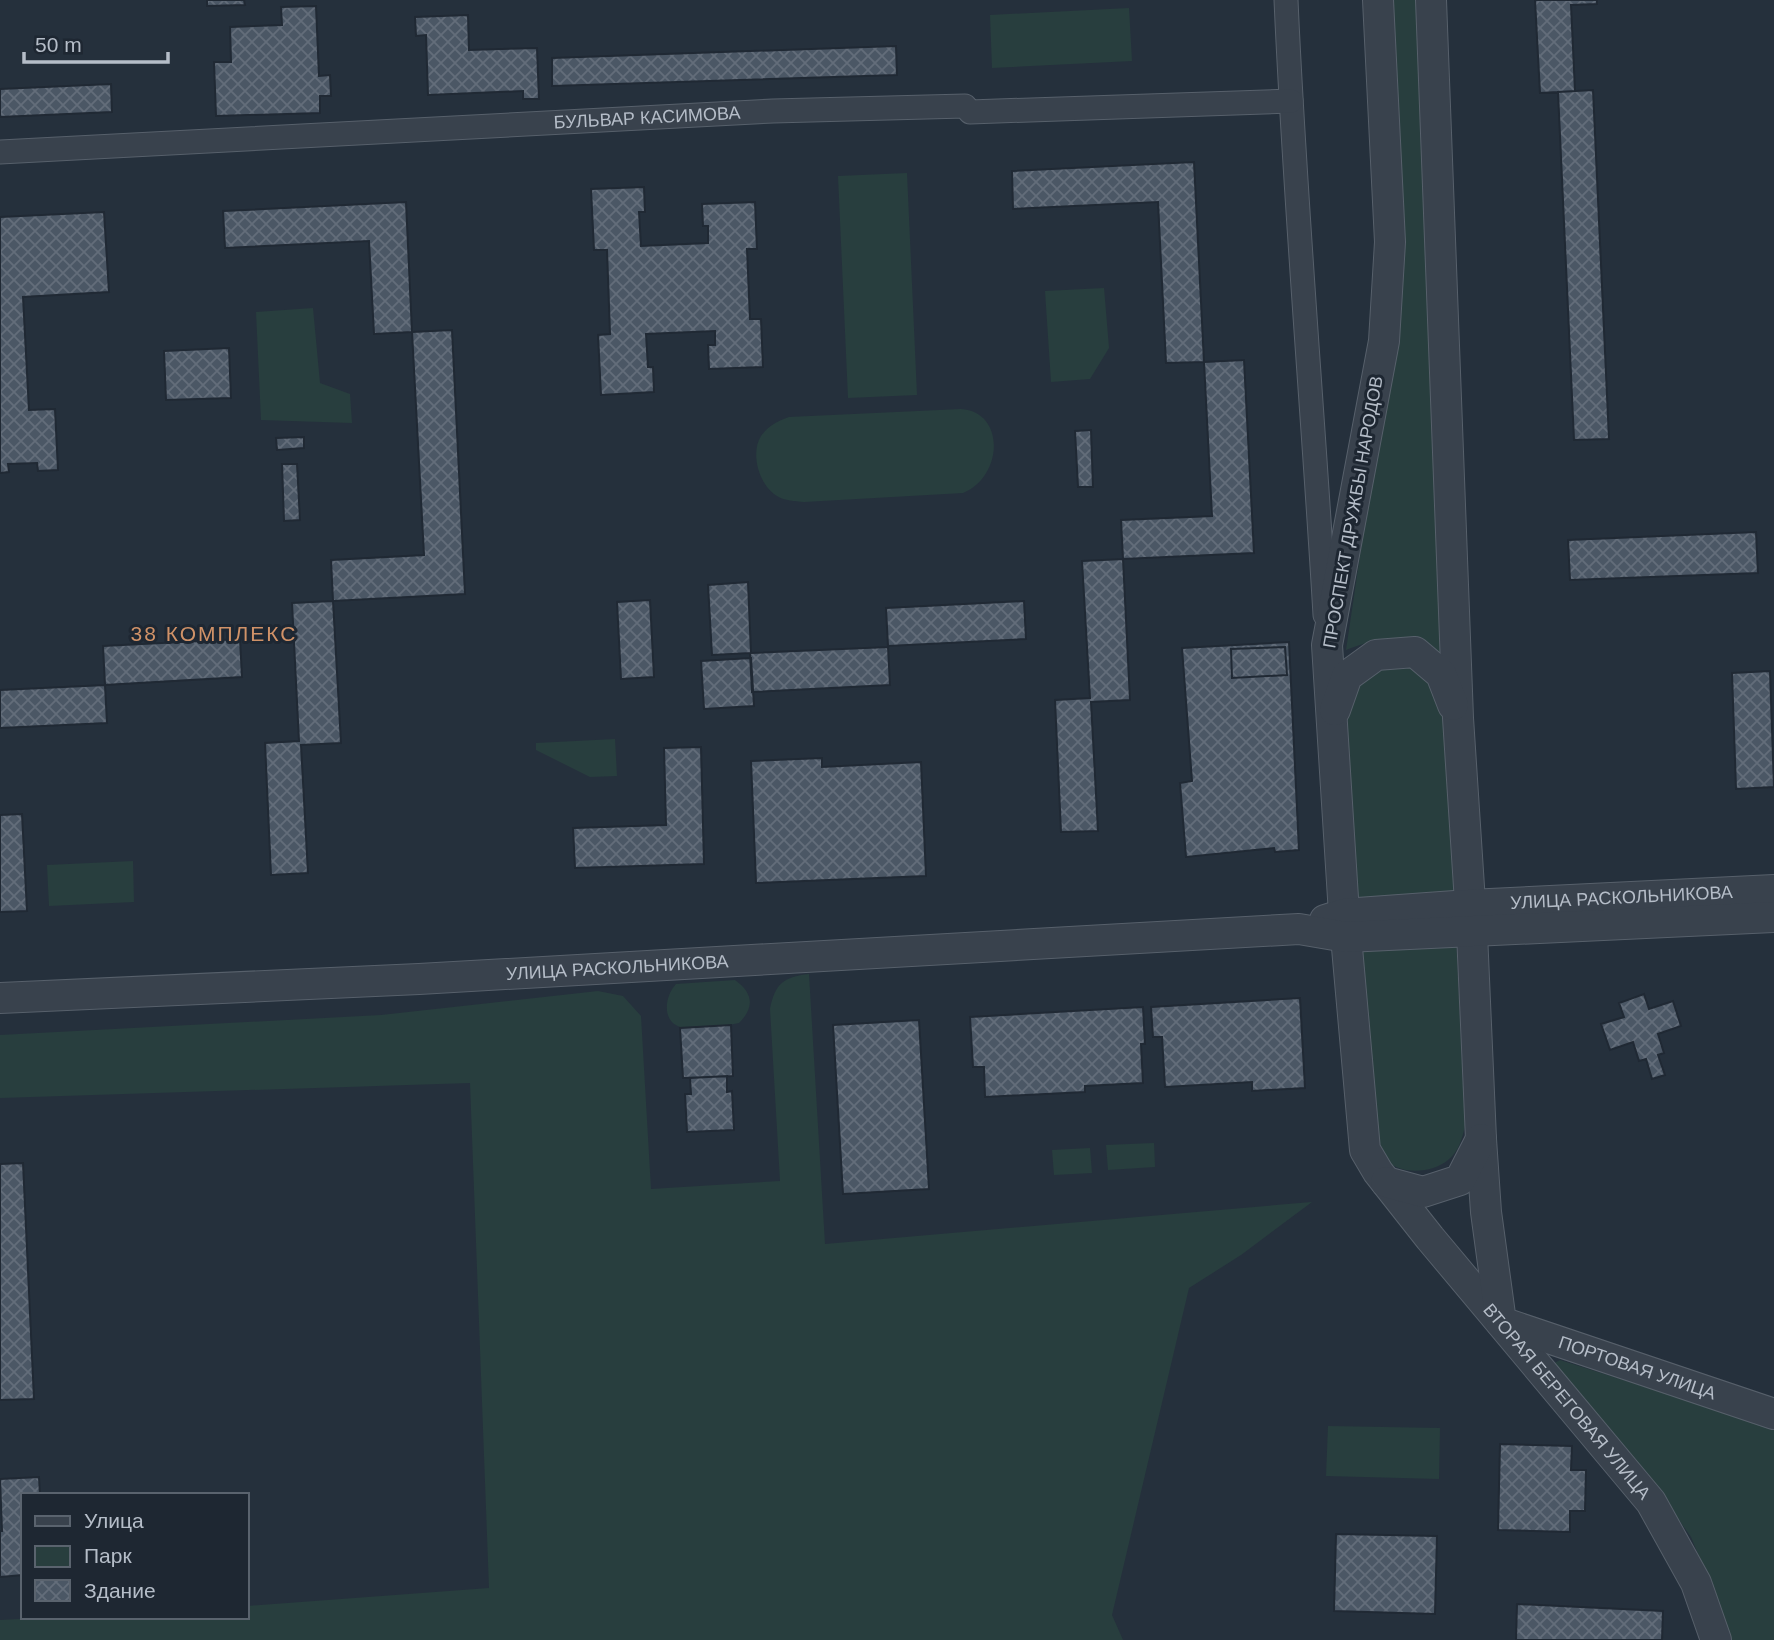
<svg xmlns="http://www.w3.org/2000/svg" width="1774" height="1640" font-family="Arial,sans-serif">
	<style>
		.green { fill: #283e3e }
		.building { fill: url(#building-cross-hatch); stroke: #202934; stroke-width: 2 }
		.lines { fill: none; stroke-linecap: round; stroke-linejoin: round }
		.minor-casing { stroke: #57606b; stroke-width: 25 }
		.tertiary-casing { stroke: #57606b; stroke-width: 32 }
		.minor { stroke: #39424d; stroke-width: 23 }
		.tertiary { stroke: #39424d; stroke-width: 30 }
		.labels { text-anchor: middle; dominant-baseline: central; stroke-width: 6; stroke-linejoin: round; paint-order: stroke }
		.street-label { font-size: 18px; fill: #b5bdc8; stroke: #1e2732 }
		.quarter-label { font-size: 21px; letter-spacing: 2px; fill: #d09268; stroke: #1e2732 }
	</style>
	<defs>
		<pattern id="building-cross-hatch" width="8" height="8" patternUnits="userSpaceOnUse" patternTransform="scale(1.75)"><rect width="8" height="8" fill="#4b5765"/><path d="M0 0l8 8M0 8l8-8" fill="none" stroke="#636d7a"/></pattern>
	</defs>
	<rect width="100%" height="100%" fill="#25303c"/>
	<!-- green -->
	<path class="green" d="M 1390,0 L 1418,0 L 1443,654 C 1410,636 1379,636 1346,650 L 1403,266 Z
		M 1129,8 L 1132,61 L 992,68 L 990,15 Z
		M 907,173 L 917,395 L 848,398 L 838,176 Z
		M 1104,288 L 1109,348 L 1090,379 L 1051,382 L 1045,291 Z
		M 313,308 L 320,383 L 350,394 L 352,423 L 261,420 L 256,312 Z
		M 961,409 C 1006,412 1003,477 963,493 L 804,502 C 795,501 785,501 777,496 C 759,485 750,454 761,436 C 768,426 778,421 789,417 Z
		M 1397,664 L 1418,669 L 1445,701 L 1465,1126 C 1462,1139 1459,1151 1448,1160 C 1431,1174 1397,1176 1382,1156 C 1375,1146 1372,1131 1367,1120 L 1347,711 L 1353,684 L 1376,668 Z
		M 615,739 L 617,776 L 590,777 L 536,750 L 536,743 Z
		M 133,861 L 134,902 L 49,906 L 47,865 Z
		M 809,974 L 825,1244 L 1312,1202 L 1241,1255 L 1189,1288 L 1112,1615 L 1123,1640 L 0,1640 L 0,1620 L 60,1617 L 247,1617 L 247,1606 L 489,1588 L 470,1083 L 0,1098 L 0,1035 L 381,1015 L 598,991 L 623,996 L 641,1016 L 651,1189 L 780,1181 L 770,1009 C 775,984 783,977 809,974 Z
		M 735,980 C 753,993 755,1007 739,1023 C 722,1026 700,1030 684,1028 C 661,1024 664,997 676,984 Z
		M 1154,1143 L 1155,1167 L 1108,1170 L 1106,1145 Z
		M 1090,1148 L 1092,1173 L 1054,1175 L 1052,1150 Z
		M 1560,1360 L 1774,1428 L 1774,1640 L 1728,1640 L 1721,1610 L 1691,1537 L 1652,1482 L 1551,1365 Z
		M 1328,1426 L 1440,1428 L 1439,1479 L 1326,1476 Z"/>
	<!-- building -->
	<path class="building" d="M 207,0 L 244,0 L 245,5 L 207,6 Z
		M 1535,0 L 1597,0 L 1597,4 L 1571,5 L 1575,91 L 1540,93 Z
		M 316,6 L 319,76 L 330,75 L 331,96 L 320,96 L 320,113 L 216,116 L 214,62 L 231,62 L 230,27 L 282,25 L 281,7 Z
		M 468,15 L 469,50 L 537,48 L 539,99 L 523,99 L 523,91 L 428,95 L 426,35 L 416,36 L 415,17 Z
		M 896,46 L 897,75 L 552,86 L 552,58 Z
		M 111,84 L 112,112 L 0,117 L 0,89 Z
		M 1593,90 L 1609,439 L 1574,440 L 1558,92 Z
		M 1194,162 L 1204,362 L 1166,363 L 1158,202 L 1013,209 L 1012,171 Z
		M 644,187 L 645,212 L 639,212 L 641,246 L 708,243 L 708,226 L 703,226 L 702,204 L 755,202 L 757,249 L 747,249 L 750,319 L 761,319 L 763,367 L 709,369 L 708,345 L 715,345 L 715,331 L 646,334 L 648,367 L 653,367 L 654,392 L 601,395 L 598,335 L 610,334 L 607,250 L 594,250 L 591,189 Z
		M 406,202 L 412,332 L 374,334 L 369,241 L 225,248 L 223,211 Z
		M 104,212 L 109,292 L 23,297 L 29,410 L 55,409 L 58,470 L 38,471 L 37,463 L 8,464 L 9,472 L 0,473 L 0,217 Z
		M 452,330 L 465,594 L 333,601 L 331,560 L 424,555 L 412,332 Z
		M 229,348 L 231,398 L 166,400 L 164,351 Z
		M 1244,360 L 1254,553 L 1123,559 L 1121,520 L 1212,516 L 1204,362 Z
		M 1091,430 L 1093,487 L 1078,487 L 1075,431 Z
		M 304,437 L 304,448 L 277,450 L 276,438 Z
		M 282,464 L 297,464 L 300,520 L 284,521 Z
		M 1756,532 L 1758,573 L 1570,580 L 1568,540 Z
		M 1123,559 L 1130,700 L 1091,702 L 1098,831 L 1061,832 L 1055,700 L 1090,698 L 1082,561 Z
		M 748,582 L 751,653 L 888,647 L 890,685 L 752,692 L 750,653 L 712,655 L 708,585 Z
		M 650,600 L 654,677 L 621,679 L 617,602 Z
		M 333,601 L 341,743 L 301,745 L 308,873 L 271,875 L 265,743 L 299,741 L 292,603 Z
		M 1024,601 L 1026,639 L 888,646 L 886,608 Z
		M 240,639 L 242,677 L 105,685 L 107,723 L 0,728 L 0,690 L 105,685 L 103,646 Z
		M 1289,642 L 1299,850 L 1275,852 L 1274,848 L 1186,857 L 1180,783 L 1192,781 L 1182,648 Z
		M 1285,647 L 1287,675 L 1232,678 L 1231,649 Z
		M 751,658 L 754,706 L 704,709 L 701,661 Z
		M 1770,671 L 1774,787 L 1736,789 L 1732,673 Z
		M 701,747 L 704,864 L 575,868 L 573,828 L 666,825 L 664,748 Z
		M 822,758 L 822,767 L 921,762 L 926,876 L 756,883 L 751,761 Z
		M 22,814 L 27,911 L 0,912 L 0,815 Z
		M 1644,994 L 1649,1009 L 1673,1001 L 1681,1026 L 1658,1034 L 1664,1053 L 1658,1055 L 1665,1075 L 1652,1079 L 1646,1059 L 1639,1061 L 1633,1042 L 1610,1050 L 1601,1024 L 1624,1017 L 1619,1003 Z
		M 1300,998 L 1305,1088 L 1252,1091 L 1252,1082 L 1165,1087 L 1162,1037 L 1153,1037 L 1151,1007 Z
		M 1143,1007 L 1145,1044 L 1141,1044 L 1143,1083 L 1085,1086 L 1085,1092 L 985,1097 L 984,1067 L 973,1067 L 970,1017 Z
		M 919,1020 L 929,1189 L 843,1194 L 833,1025 Z
		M 731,1025 L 733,1076 L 683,1078 L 680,1028 Z
		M 727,1076 L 727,1092 L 732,1091 L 734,1130 L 687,1132 L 685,1094 L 691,1094 L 690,1078 Z
		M 23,1163 L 34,1399 L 0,1400 L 0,1164 Z
		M 1500,1444 L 1572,1446 L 1571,1470 L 1586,1470 L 1585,1511 L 1570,1511 L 1570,1532 L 1498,1530 Z
		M 39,1477 L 40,1495 L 23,1495 L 23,1575 L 0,1577 L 0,1531 L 2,1531 L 0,1479 Z
		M 1336,1534 L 1437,1536 L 1435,1614 L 1334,1611 Z
		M 1517,1604 L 1663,1611 L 1662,1640 L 1516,1640 Z"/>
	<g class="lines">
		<defs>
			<g id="minor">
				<path d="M 1286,0 C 1295,205 1313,410 1325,615"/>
				<path id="s1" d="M 0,152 L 773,111 L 965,106 L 970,112 L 1291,101"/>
			</g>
			<g id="tertiary">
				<path id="s2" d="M 1378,0 L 1390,242 L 1384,341 L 1327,645 L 1344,914 L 1365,1150 L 1378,1172 L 1430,1238 L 1651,1502 L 1696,1583 L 1716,1640"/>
				<path id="s3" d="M 1431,0 L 1458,718 L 1472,933 L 1481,1139 L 1486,1212 L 1501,1322 L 1774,1414"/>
				<path d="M 1335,710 L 1347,676 L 1376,655 L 1415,652 L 1441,674 L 1453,705"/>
				<path id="s4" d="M 1325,920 L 1344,914 L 1469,905 L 1774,890"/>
				<path id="s5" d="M 0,998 L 419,979 L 1299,929 L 1346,937 L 1774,917"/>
				<path d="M 1386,1182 L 1423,1192 L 1460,1180 L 1481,1139"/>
			</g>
		</defs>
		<!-- minor casing -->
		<use href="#minor" class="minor-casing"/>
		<!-- tertiary casing -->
		<use href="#tertiary" class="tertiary-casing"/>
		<!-- minor -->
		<use href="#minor" class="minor"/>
		<!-- tertiary -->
		<use href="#tertiary" class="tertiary"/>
	</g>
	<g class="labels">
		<!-- street labels -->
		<g class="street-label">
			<text stroke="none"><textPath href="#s1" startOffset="648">БУЛЬВАР КАСИМОВА</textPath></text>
			<text transform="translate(1353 512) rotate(-80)">ПРОСПЕКТ ДРУЖБЫ НАРОДОВ</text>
			<text stroke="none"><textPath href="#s4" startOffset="298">УЛИЦА РАСКОЛЬНИКОВА</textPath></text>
			<text stroke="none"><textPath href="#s5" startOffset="618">УЛИЦА РАСКОЛЬНИКОВА</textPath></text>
			<text stroke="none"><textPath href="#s3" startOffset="1468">ПОРТОВАЯ УЛИЦА</textPath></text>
			<text stroke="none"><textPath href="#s2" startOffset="1480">ВТОРАЯ БЕРЕГОВАЯ УЛИЦА</textPath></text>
		</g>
		<!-- quarter labels -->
		<g class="quarter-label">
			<text x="214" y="633">38 КОМПЛЕКС</text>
		</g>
	</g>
	<!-- legend -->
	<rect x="21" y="1493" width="228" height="126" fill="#1e2732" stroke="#5a636e" stroke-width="2"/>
	<rect x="35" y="1516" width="35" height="10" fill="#39424d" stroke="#5a636e" stroke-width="2"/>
	<text x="84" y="1528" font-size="21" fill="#b5bdc8">Улица</text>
	<rect x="35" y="1546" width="35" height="21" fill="#283e3e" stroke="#5a636e" stroke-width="2"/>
	<text x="84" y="1563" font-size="21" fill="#b5bdc8">Парк</text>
	<rect x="35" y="1580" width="35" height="21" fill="url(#building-cross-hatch)" stroke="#5a636e" stroke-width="2"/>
	<text x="84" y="1598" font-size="21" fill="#b5bdc8">Здание</text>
	<!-- scale -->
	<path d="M24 52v10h144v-10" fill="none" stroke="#b5bdc8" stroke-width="3.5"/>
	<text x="35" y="52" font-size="21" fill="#b5bdc8" stroke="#1e2732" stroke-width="5" paint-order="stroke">50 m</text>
</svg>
